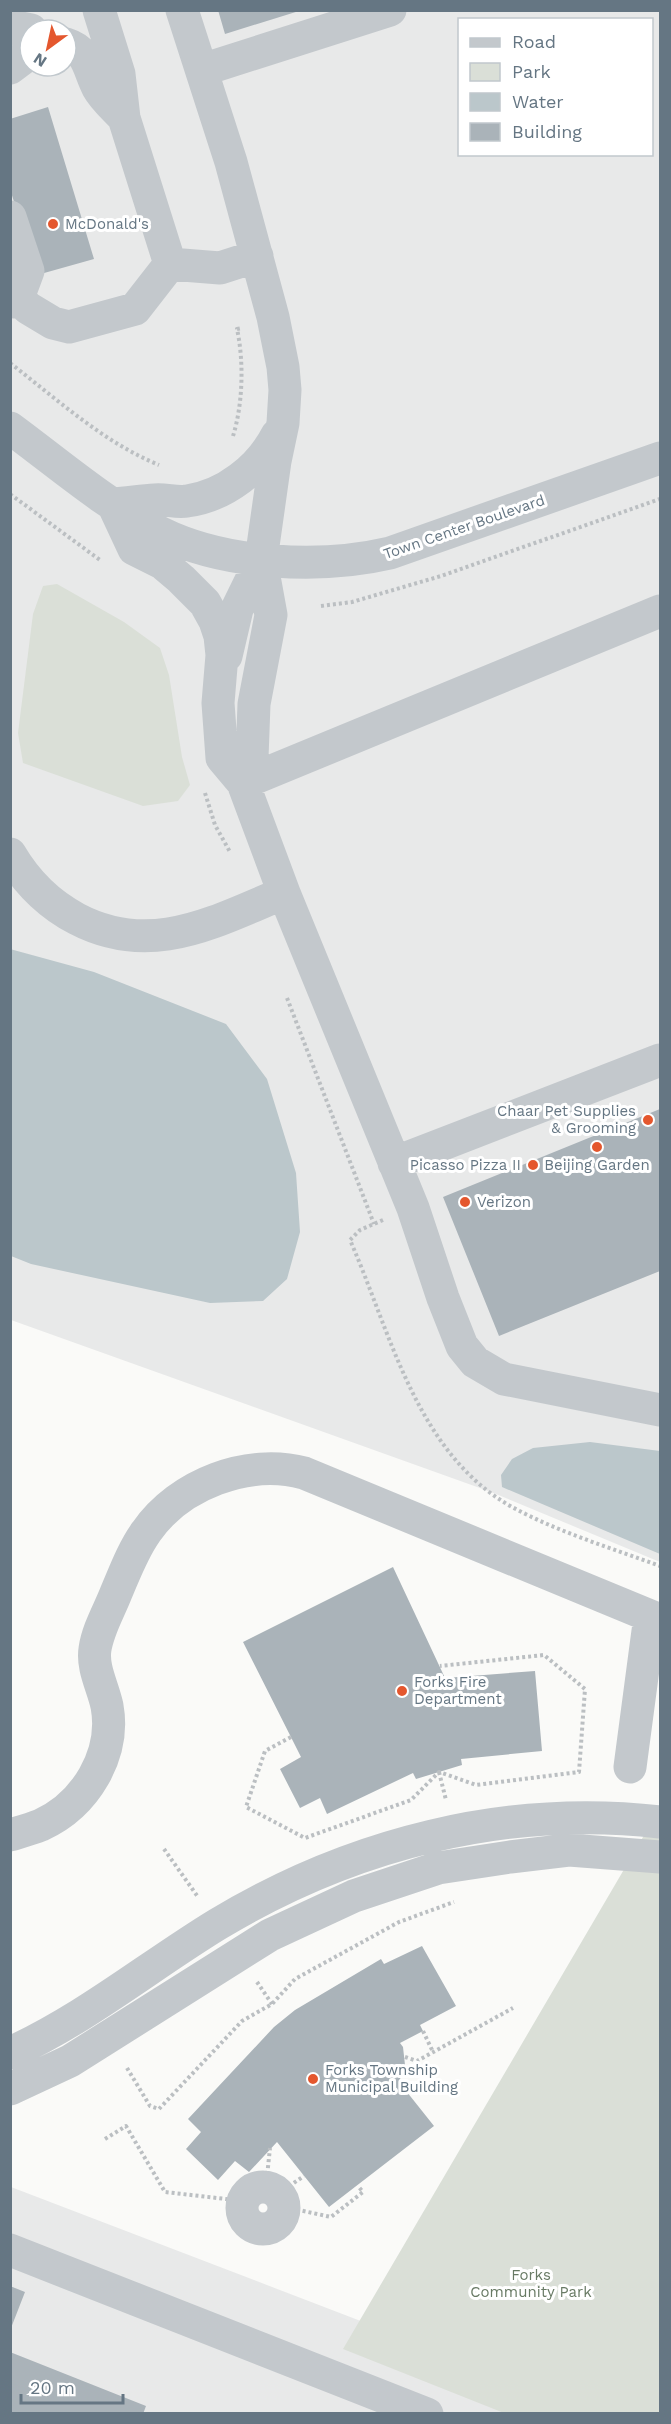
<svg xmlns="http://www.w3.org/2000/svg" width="671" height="2424" font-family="'Work Sans',sans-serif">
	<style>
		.built { fill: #e8e9e9; fill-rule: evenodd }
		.green { fill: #dadfd7 }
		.water { fill: #bbc7cb }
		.building { fill: #aab3b9 }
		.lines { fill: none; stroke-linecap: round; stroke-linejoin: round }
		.path { stroke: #bbbfc2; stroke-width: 4; stroke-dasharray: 3 3; stroke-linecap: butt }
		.minor { stroke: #c3c8cc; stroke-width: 33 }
		.poi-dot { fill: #e4572e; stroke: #fff; stroke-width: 2 }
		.labels { text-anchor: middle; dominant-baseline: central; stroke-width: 6; stroke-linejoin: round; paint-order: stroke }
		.poi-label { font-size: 15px; fill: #657683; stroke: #fff; text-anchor: start }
		.street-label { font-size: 15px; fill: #657683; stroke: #fff }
		.park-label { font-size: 15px; fill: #687a64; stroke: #fff }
	</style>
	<rect width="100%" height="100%" fill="#fafaf8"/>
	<!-- built -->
	<path class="built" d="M 10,11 L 660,11 L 660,1562 L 491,1492 L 11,1320 ZM 460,20 L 652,20 L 652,154 L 460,154 ZM 30,30 L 66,30 L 66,66 L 30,66 Z
		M 11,2187 L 601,2413 L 11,2413 Z"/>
	<!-- green -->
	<path class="green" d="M 57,584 L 124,622 L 160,648 L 169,675 L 182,757 L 190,785 L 178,801 L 143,806 L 23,763 L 18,733 L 33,614 L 43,586 Z
		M 660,1808 L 660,2413 L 504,2413 L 343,2349 Z"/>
	<!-- water -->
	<path class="water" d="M 10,949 L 94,972 L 226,1024 L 267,1079 L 296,1173 L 300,1232 L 287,1279 L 263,1301 L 210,1303 L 31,1264 L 11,1256 Z
		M 590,1442 L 660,1451 L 660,1554 L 502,1487 L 501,1475 L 512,1459 L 533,1448 Z"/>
	<!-- building -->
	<path class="building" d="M 218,10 L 299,10 L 299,11 L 225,34 Z
		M 48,107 L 94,259 L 37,275 L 10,189 L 10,119 Z
		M 660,1109 L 660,1271 L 499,1336 L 443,1197 Z
		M 393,1567 L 445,1678 L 535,1671 L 542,1751 L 461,1759 L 462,1765 L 416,1779 L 413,1773 L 327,1814 L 320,1798 L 300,1808 L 280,1769 L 301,1757 L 243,1642 Z
		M 422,1946 L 456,2006 L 420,2025 L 423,2031 L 400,2043 L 403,2047 L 405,2065 L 399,2082 L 434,2126 L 329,2207 L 277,2142 L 249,2172 L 235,2161 L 218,2180 L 186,2149 L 201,2132 L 188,2119 L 274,2027 L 295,2010 L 381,1959 L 384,1964 Z
		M 10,2286 L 25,2292 L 11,2328 L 10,2328 Z
		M 10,2352 L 146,2406 L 143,2414 L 10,2414 Z"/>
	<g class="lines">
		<!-- path -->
		<path class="path" d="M 10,363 C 58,400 103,442 159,465
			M 233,436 C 243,404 244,361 237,329 L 242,328
			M 10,494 L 100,560
			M 321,606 L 352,602 L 441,576 L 660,499
			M 205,793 L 215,825 L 230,852
			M 287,998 L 374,1224
			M 383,1220 L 360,1230 L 350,1240 C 391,1333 416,1453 512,1507 C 558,1532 611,1548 660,1566
			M 291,1737 L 265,1751 L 246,1807 L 305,1838 L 411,1800 L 439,1772 L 476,1785 L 579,1772 L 585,1689 L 544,1655 L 440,1666
			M 439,1772 L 446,1800
			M 164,1849 L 198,1897
			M 257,1982 L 272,2004
			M 423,2031 L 433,2052
			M 405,2057 L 417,2061 L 513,2008
			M 127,2068 L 150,2106 L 159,2109 L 242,2021 L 272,2004 L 295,1979 L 399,1922 L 454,1902
			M 105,2139 L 126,2126 L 165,2192 L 243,2201
			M 266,2186 L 270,2148
			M 279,2193 L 304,2176
			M 285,2207 L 331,2217 L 363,2192 L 358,2186"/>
		<!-- minor -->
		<path class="minor" d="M 99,10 L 119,74 L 124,118 L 170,264
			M 182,10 L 231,162 L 273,317 L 283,367 L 285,390 L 283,423 L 275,461 L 261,560 L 271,615 L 254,704 L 252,758 L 243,783
			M 10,29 L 16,27 L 31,30
			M 66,44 C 89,51 88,69 98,88 C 104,99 116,109 124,118
			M 10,68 L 30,53
			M 202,70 L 390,10
			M 10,217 L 28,271 L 18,298 L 14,302
			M 170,264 L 220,268 L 257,256
			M 10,280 L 18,298 L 28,308 L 53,323 L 69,327 L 135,309 L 170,264
			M 10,428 C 59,464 107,506 161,533 C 226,565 321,569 390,553 L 660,458
			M 113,504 L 134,549 L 162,563 L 181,579 L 205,603 L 215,621 L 220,636 L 222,655 L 218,703 L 222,758 L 243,783 L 284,893 L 413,1208 L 443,1298 L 462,1346 L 475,1362 L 504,1379 L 660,1410
			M 113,504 C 127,503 141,501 155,500 C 166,499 177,503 187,501 C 225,496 260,468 277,435
			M 226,656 L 237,609 L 261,560
			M 243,783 L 660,611
			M 10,854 C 43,910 102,944 168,934 C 208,928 247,908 284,893
			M 394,1163 L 660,1060
			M 630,1767 L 650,1616
			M 10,1835 C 20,1832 31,1829 41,1825 C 85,1805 116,1755 107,1706 C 103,1687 92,1668 95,1649 C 98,1629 109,1611 116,1593 C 125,1572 133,1550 146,1532 C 179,1484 248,1458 304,1473 L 660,1620
			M 10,2053 C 85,2019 149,1966 218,1924 C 351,1844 506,1804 660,1822
			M 10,2089 L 70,2061 L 270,1935 L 354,1896 L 438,1868 L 510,1857 L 569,1850 L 660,1857
			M242 2208a21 21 0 1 1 42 0a21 21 0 1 1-42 0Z
			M 10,2250 L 427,2414"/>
	</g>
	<!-- markers -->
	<g class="poi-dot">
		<circle cx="53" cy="224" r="6"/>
		<circle cx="648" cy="1120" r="6"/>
		<circle cx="597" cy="1147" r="6"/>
		<circle cx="533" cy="1165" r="6"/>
		<circle cx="465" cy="1202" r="6"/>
		<circle cx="402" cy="1691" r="6"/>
		<circle cx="313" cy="2079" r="6"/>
	</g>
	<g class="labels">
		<!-- poi labels -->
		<g class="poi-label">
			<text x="65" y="224">McDonald's</text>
			<text x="636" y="1111" text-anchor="end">Chaar Pet Supplies<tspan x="636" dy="17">&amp; Grooming</tspan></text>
			<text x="521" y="1165" text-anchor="end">Picasso Pizza II</text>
			<text x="597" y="1165" text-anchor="middle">Beijing Garden</text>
			<text x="477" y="1202">Verizon</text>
			<text x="414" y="1682">Forks Fire<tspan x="414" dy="17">Department</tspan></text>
			<text x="325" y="2070">Forks Township<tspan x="325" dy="17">Municipal Building</tspan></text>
		</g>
		<!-- street labels -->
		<g class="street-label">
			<text transform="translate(464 527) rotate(-19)">Town Center Boulevard</text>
		</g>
		<!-- park labels -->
		<g class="park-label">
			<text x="531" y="2275">Forks<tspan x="531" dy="17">Community Park</tspan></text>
		</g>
	</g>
	<!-- border -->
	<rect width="671" height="2424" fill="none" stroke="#657683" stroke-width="24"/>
	<!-- legend -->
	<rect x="458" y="18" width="195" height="138" fill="#ffffff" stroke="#c1c8cd" stroke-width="1.5"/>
	<rect x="470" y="38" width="30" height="9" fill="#c3c8cc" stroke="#c1c8cd" stroke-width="1.5"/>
	<text x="512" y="48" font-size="18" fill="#657683">Road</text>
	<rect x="470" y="63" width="30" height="18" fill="#dadfd7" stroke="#c1c8cd" stroke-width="1.5"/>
	<text x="512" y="78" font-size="18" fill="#657683">Park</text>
	<rect x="470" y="93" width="30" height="18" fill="#bbc7cb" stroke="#c1c8cd" stroke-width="1.5"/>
	<text x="512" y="108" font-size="18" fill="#657683">Water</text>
	<rect x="470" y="123" width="30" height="18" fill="#aab3b9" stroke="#c1c8cd" stroke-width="1.5"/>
	<text x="512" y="138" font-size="18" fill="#657683">Building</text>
	<!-- north arrow -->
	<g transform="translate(48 48) rotate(213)"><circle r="28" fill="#ffffff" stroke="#c1c8cd" stroke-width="1.5"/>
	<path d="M0-4.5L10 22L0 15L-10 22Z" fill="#e4572e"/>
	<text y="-9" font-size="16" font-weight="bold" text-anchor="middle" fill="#657683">N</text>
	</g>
	<!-- scale -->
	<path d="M21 2394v9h102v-9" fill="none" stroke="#657683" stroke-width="3"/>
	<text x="30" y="2394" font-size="18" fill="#657683" stroke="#ffffff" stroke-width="4.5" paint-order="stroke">20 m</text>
</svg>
